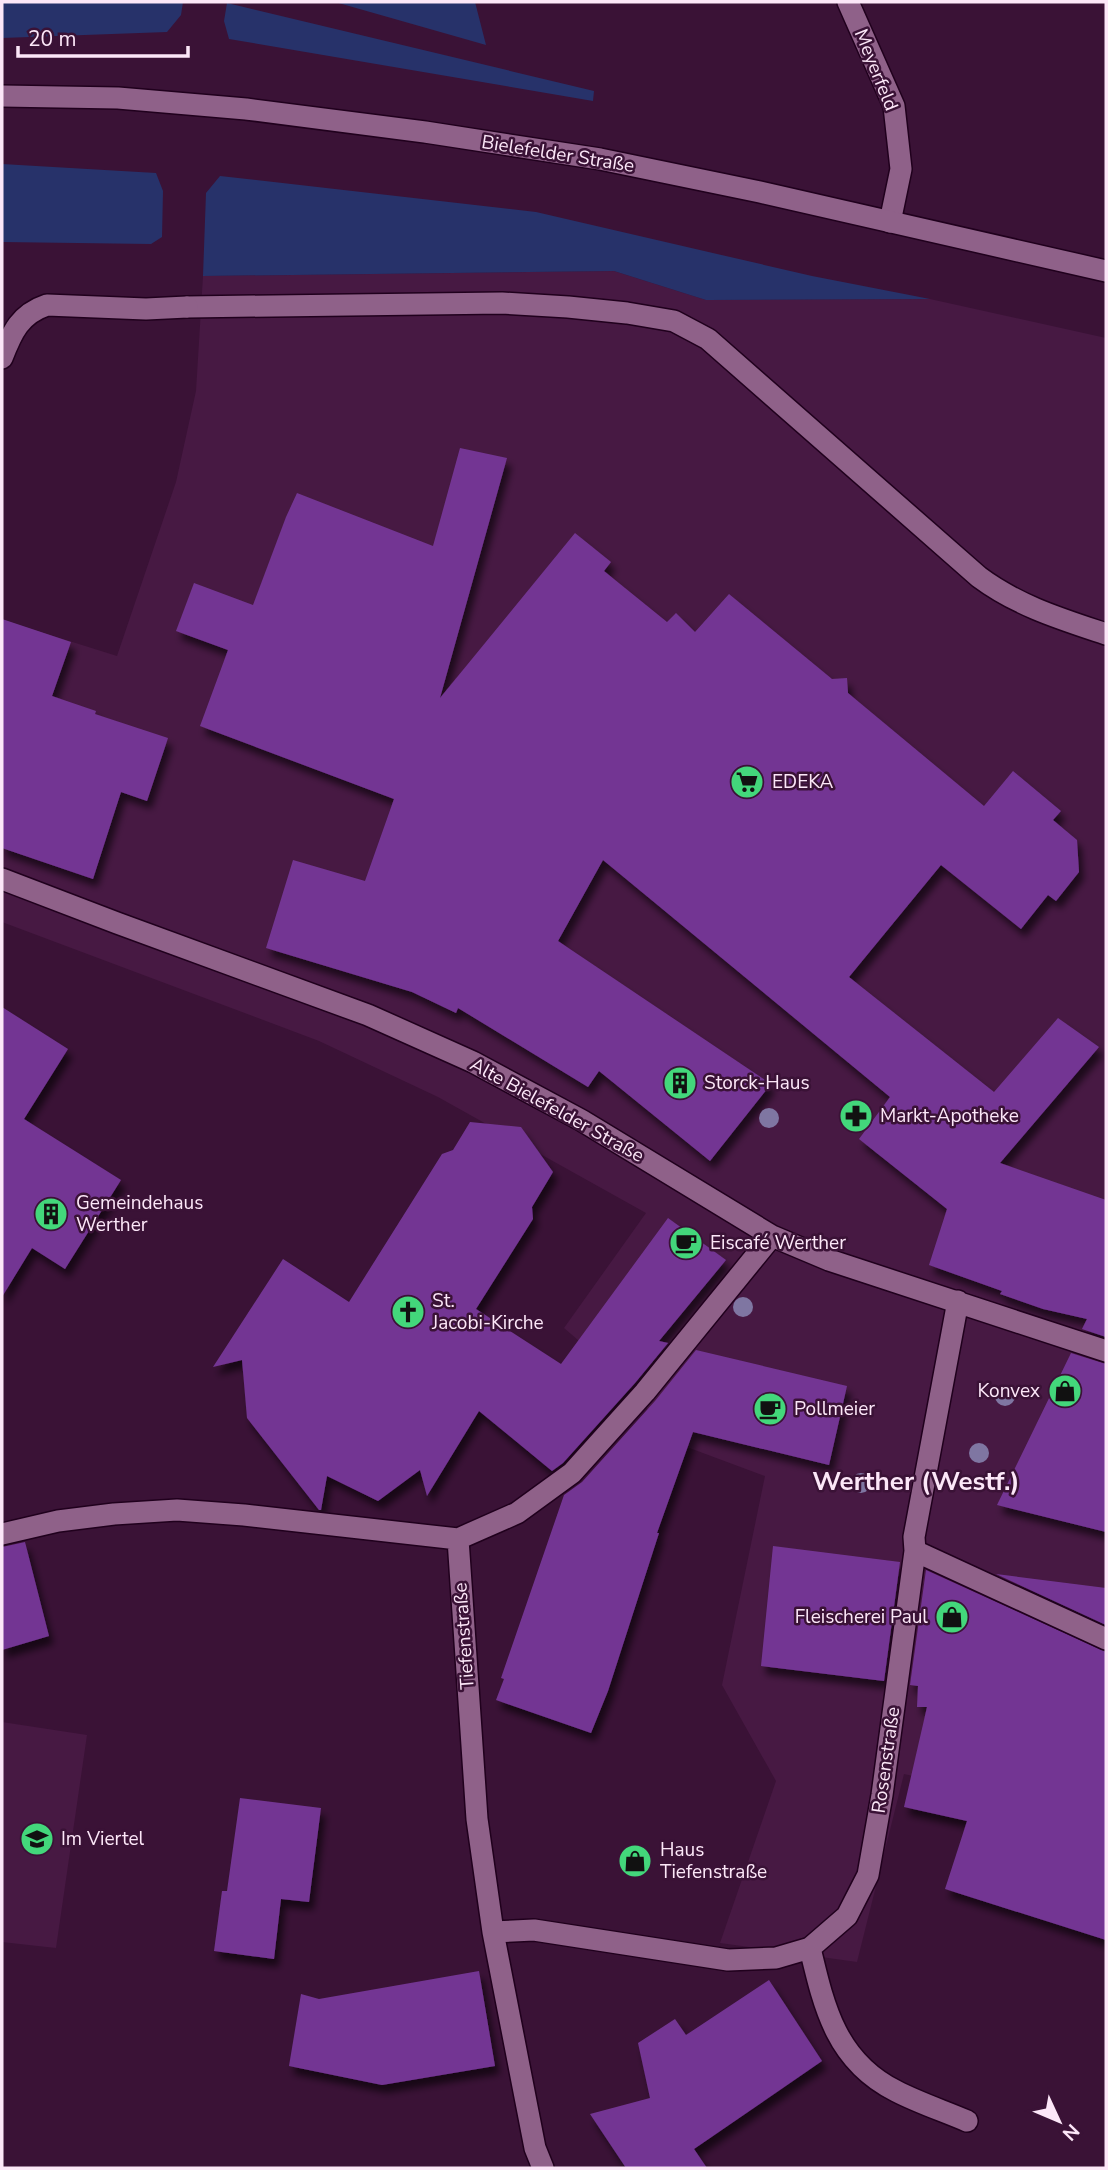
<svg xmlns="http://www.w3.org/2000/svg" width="1108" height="2170" font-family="'Nunito Sans',sans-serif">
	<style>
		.built { fill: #471943 }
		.green { fill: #27326a }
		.building { fill: #733693; filter: url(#shadow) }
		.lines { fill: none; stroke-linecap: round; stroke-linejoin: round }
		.service-casing { stroke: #20001d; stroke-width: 24 }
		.minor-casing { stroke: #20001d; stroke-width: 24 }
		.secondary-casing { stroke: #20001d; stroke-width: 24 }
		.service { stroke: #8f6189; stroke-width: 21 }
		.minor { stroke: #8f6189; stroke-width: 21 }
		.secondary { stroke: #8f6189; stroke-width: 21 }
		.tree { fill: #7f76a2 }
		.labels { text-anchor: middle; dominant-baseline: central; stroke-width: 5; stroke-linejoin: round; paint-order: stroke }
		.street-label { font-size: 19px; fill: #fce7f8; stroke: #3a1236 }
		.poi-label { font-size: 19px; fill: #fce7f8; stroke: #3a1236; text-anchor: start }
		.district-label { font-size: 26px; font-weight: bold; fill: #fce7f8; stroke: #3a1236 }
	</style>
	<defs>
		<filter id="shadow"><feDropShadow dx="4.5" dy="8" stdDeviation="3.5" flood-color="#0009"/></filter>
	</defs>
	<rect width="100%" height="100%" fill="#3a1236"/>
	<!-- built -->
	<path class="built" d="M 614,271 L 706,300 L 930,299 L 1106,338 L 1106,1822 L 1077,1812 L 904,1774 L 857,1962 L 720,1943 L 776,1781 L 722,1685 L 765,1476 L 676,1443 L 620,1376 L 564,1328 L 646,1213 L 438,1097 L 319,1041 L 2,922 L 2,624 L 15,624 L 117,656 L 176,482 L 196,391 L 203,276 Z
		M 2,1722 L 87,1735 L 56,1948 L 2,1942 Z"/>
	<!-- green -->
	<path class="green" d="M 2,2 L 183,2 L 181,15 L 167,32 L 2,38 Z
		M 335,2 L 475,2 L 486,45 Z
		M 227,3 L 594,91 L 593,101 L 229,39 L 224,21 Z
		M 2,164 L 156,173 L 163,191 L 162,237 L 151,244 L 2,242 Z
		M 220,176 L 536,212 L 812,276 L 930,299 L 706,300 L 614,271 L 203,276 L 206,193 Z"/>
	<!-- building -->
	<path class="building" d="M 460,448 L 507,458 L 440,698 L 575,533 L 611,562 L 604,571 L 667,622 L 676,613 L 695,632 L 729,594 L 832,679 L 847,678 L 848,693 L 984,806 L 1013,771 L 1061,811 L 1053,820 L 1077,840 L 1079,872 L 1056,901 L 1048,895 L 1021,929 L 941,865 L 849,977 L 994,1092 L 1058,1018 L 1099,1047 L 1000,1163 L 1106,1200 L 1106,1337 L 1082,1329 L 1087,1319 L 1043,1309 L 1000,1294 L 1002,1291 L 929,1265 L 947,1209 L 859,1139 L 890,1097 L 603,860 L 558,941 L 771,1084 L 710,1161 L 599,1071 L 588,1087 L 458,1008 L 456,1013 L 412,992 L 266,948 L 293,860 L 365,881 L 394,799 L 200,726 L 228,650 L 176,631 L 194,583 L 253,605 L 286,517 L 297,493 L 433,546 Z
		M 2,619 L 71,642 L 52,696 L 96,711 L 95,714 L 168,738 L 147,801 L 121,792 L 93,879 L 2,848 Z
		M 2,1007 L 68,1049 L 24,1119 L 121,1180 L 65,1269 L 32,1248 L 2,1297 Z
		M 470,1122 L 521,1127 L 553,1172 L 532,1207 L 533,1219 L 476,1309 L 561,1364 L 668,1218 L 726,1260 L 659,1341 L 668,1343 L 635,1383 L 563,1463 L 552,1471 L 479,1411 L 427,1496 L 420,1470 L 378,1501 L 327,1476 L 321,1510 L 319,1510 L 247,1418 L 242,1360 L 213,1367 L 283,1259 L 349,1302 L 442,1154 L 453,1150 Z
		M 696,1350 L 847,1386 L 829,1465 L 693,1432 L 657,1533 L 659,1533 L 608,1691 L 591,1733 L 496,1700 L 504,1679 L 501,1678 L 564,1495 L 582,1482 L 655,1401 Z
		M 1071,1353 L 1106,1364 L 1106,1532 L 997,1505 Z
		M 25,1542 L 49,1636 L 2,1650 L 2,1547 Z
		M 773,1546 L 900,1562 L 884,1681 L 761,1666 Z
		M 926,1570 L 1106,1652 L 1106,1940 L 945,1889 L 967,1821 L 904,1807 L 927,1707 L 917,1707 L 918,1686 L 910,1685 Z
		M 996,1574 L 1106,1588 L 1106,1625 Z
		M 240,1798 L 321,1808 L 309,1902 L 281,1899 L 274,1959 L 214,1951 L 222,1891 L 227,1891 Z
		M 479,1971 L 495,2066 L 382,2085 L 289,2066 L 301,1994 L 319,1999 Z
		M 769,1980 L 822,2061 L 694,2149 L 707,2168 L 626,2168 L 590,2114 L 650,2098 L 638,2043 L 675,2019 L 686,2035 Z"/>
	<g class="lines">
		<defs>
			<path id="service" d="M 187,307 L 502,303 L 568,307 L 627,313 L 674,321 L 708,339 L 979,577 C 1018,606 1061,619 1106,634"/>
			<path id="minor" d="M 848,2 L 894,106 L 901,169 L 890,222
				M 2,358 C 12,332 20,314 47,305 L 146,309 L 187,307
				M 2,879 L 117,923 L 368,1015 L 473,1062 L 581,1120 L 772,1236 L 829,1260 L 1106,1351
				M 2,1534 L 58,1521 L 114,1514 L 177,1510 L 244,1515 L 458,1539
				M 458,1539 L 477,1819 L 493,1932 L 535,2148 L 543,2168
				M 458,1539 L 517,1513 L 572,1473 L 645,1392 L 772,1236
				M 915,1551 L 1106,1639
				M 493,1932 L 534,1930 L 728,1960 L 776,1958 L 810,1948 L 847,1916 L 868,1875 L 882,1795 L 915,1551 L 914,1537 L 958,1301
				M 810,1948 C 824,2007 836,2061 896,2091 C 919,2103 944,2111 967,2121"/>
			<path id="secondary" d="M 2,96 L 118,98 L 246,109 L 425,132 L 600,159 L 760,192 L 1106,271"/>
		</defs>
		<!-- service casing -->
		<use href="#service" class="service-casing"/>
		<!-- minor casing -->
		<use href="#minor" class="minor-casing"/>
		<!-- secondary casing -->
		<use href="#secondary" class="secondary-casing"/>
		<!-- service -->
		<use href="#service" class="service"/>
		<!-- minor -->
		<use href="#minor" class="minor"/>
		<!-- secondary -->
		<use href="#secondary" class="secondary"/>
	</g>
	<!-- trees -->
	<g class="tree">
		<circle cx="769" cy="1118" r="10"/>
		<circle cx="743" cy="1307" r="10"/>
		<circle cx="1005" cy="1396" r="10"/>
		<circle cx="979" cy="1453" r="10"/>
		<circle cx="861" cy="1483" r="10"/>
	</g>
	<!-- icons -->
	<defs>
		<symbol id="supermarket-disc" viewBox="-11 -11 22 22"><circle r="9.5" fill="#43d77b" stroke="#3a1236"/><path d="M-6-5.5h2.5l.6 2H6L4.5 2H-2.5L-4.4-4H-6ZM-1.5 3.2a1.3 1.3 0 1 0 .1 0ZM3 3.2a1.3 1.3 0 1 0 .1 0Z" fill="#111"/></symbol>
		<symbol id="building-disc" viewBox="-11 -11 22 22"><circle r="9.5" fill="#43d77b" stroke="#3a1236"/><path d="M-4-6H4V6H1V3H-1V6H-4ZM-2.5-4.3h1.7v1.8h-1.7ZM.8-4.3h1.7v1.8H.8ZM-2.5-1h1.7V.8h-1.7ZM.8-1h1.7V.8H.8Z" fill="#111"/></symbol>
		<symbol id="pharmacy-disc" viewBox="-11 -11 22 22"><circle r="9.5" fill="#43d77b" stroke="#3a1236"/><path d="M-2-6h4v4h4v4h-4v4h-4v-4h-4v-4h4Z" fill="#111"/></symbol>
		<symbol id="cafe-disc" viewBox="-11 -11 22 22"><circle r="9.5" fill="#43d77b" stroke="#3a1236"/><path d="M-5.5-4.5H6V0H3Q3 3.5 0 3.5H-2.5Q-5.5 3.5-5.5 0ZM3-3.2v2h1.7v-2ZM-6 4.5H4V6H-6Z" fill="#111"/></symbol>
		<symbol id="church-disc" viewBox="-11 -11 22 22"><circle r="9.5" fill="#43d77b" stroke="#3a1236"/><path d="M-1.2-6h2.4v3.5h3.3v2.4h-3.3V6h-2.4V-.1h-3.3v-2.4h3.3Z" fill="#111"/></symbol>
		<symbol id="shop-disc" viewBox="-11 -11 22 22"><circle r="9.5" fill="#43d77b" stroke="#3a1236"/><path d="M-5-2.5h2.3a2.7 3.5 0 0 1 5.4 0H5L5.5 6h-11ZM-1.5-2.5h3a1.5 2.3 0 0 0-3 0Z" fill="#111"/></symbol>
		<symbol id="school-disc" viewBox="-11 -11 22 22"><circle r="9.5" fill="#43d77b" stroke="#3a1236"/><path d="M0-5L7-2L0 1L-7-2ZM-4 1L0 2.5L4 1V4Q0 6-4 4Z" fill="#111"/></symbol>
	</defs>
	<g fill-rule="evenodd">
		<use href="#supermarket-disc" x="728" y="763" width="38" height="38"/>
		<use href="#building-disc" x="661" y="1064" width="38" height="38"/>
		<use href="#pharmacy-disc" x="837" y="1097" width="38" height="38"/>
		<use href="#building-disc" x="32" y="1195" width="38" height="38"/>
		<use href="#cafe-disc" x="667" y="1224" width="38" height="38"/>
		<use href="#church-disc" x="389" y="1293" width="38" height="38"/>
		<use href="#shop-disc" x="1046" y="1372" width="38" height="38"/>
		<use href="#cafe-disc" x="751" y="1390" width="38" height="38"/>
		<use href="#shop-disc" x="933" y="1598" width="38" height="38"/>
		<use href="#school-disc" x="18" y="1820" width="38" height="38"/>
		<use href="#shop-disc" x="616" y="1842" width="38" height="38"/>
	</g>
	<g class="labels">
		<!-- street labels -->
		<g class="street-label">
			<text transform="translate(876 70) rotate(68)">Meyerfeld</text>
			<text transform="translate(558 154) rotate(9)">Bielefelder Straße</text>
			<text transform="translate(557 1110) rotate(29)">Alte Bielefelder Straße</text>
			<text transform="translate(464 1636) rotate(-94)">Tiefenstraße</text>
			<text transform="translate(886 1760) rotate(-82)">Rosenstraße</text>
		</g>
		<!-- poi labels -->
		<g class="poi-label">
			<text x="772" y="782">EDEKA</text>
			<text x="704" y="1083">Storck-Haus</text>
			<text x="880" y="1116">Markt-Apotheke</text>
			<text x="76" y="1203">Gemeindehaus<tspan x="76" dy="22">Werther</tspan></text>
			<text x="710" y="1243">Eiscafé Werther</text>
			<text x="432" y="1301">St.<tspan x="432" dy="22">Jacobi-Kirche</tspan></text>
			<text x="1040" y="1391" text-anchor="end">Konvex</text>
			<text x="794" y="1409">Pollmeier</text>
			<text x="928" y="1617" text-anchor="end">Fleischerei Paul</text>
			<text x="61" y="1839">Im Viertel</text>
			<text x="660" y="1850">Haus<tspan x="660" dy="22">Tiefenstraße</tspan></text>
		</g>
		<!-- district labels -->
		<g class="district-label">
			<text x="916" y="1481">Werther (Westf.)</text>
		</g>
	</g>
	<!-- border -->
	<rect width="1108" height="2170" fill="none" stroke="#fce7f8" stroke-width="7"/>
	<!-- north arrow -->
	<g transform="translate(1059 2121) rotate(134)" stroke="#3a1236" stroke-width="5" paint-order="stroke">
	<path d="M0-5L12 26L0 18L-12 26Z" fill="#fce7f8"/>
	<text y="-10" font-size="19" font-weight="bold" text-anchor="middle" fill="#fce7f8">N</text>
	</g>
	<!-- scale -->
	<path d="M18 46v10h170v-10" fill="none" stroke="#fce7f8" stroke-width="3.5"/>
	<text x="28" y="46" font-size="21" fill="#fce7f8" stroke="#3a1236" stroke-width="5" paint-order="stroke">20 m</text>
</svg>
